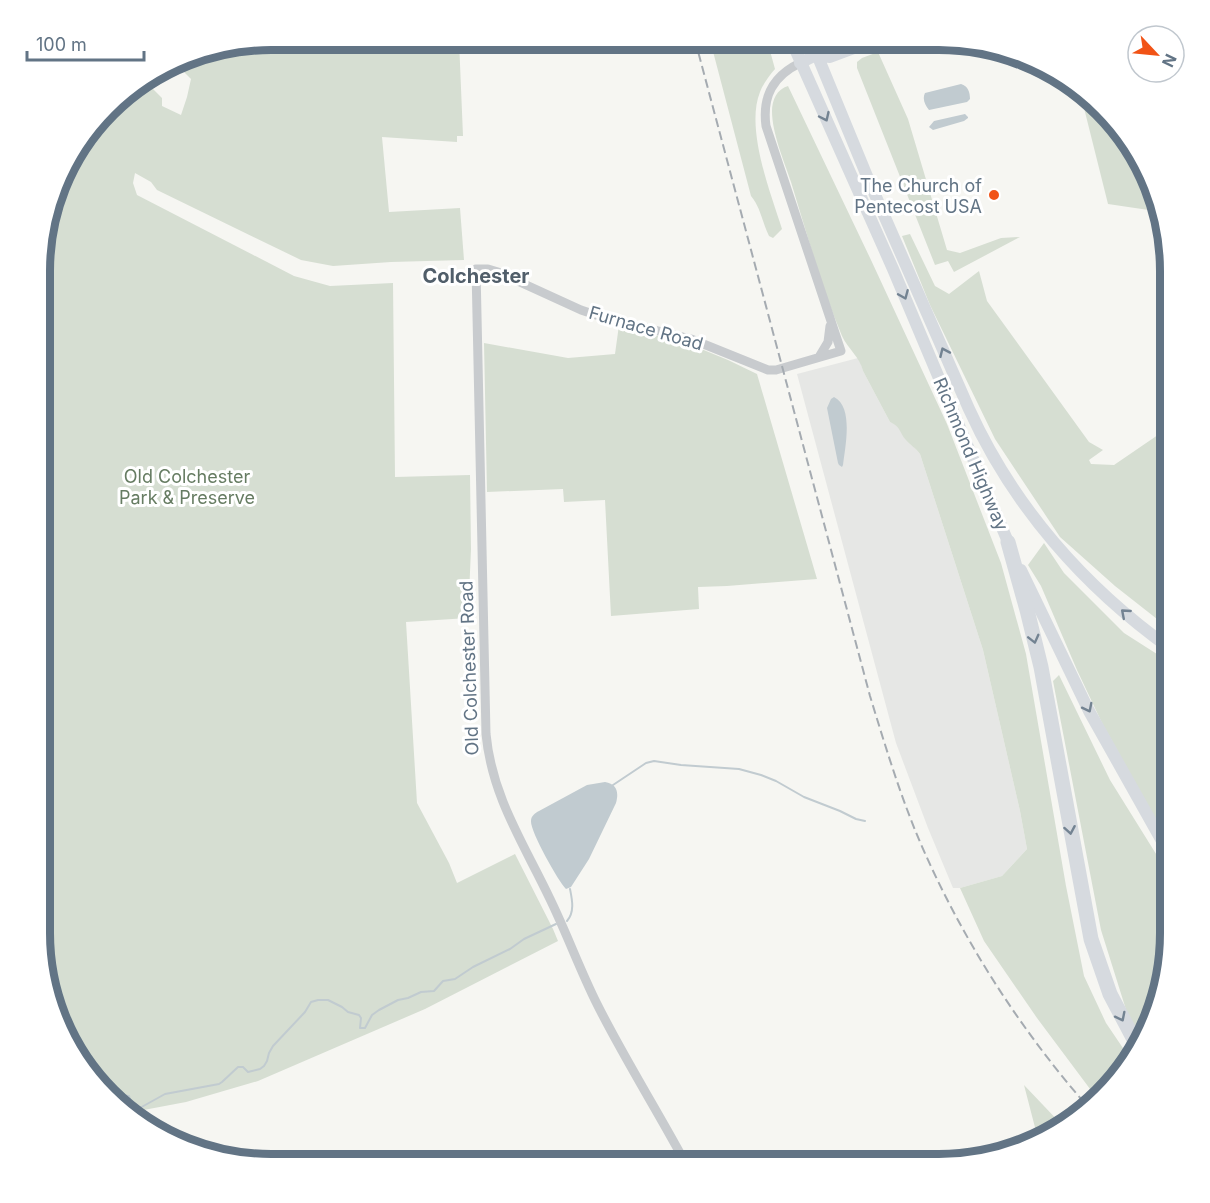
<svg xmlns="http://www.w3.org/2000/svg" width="1210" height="1203" font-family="Inter,sans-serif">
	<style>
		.built { fill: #e6e7e5 }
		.green { fill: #d6ded2 }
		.water { fill: #c1cbd0 }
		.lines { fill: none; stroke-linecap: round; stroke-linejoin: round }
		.stream { stroke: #c1cbd0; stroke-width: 2 }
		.minor { stroke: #c8cbce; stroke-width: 9 }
		.major { stroke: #d6dadf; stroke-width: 12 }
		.highway { stroke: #d6dadf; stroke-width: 15 }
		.rail { stroke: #a5abb1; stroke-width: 2; stroke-dasharray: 9 4.5; stroke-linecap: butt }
		.oneway { stroke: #738392 }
		.poi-dot { fill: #f15316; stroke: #fff; stroke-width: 2 }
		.labels { text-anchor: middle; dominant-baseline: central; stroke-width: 6; stroke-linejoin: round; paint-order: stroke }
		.poi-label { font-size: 18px; fill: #627485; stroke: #fff; text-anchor: end }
		.street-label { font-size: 18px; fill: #627485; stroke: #fff }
		.park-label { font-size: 18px; fill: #667c62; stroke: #fff }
		.neighbourhood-label { font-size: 20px; font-weight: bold; fill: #515e6a; stroke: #fff }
		.rim { fill: none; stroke: #627485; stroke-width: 8 }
	</style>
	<rect width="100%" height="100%" fill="#f6f6f2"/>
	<!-- built -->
	<path class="built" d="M 858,358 L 861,363 L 863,371 L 890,422 L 897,425 L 909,443 L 915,448 L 920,454 L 983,650 L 1020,811 L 1027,849 L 1002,876 L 960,888 L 953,888 L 928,828 L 896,743 L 797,374 Z"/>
	<!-- green -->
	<path class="green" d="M 270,39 L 459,40 L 463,136 L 457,136 L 457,142 L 382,137 L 389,212 L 460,208 L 464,260 L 391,262 L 333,266 L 301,260 L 157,190 L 151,182 L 135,173 L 133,183 L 137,195 L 294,276 L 330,286 L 393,283 L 395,477 L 470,475 L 471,549 L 468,618 L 406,622 L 417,803 L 449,863 L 457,883 L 515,854 L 553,929 L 558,941 L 425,1009 L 258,1081 L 186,1102 L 133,1112 L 87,1073 L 51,1007 L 39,947 L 43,226 L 70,154 L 118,96 L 142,83 L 152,88 L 162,98 L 162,106 L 181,115 L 187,97 L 191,79 L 183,71 L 172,65 L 196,51 Z
		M 710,40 L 767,40 L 775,69 C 769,76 763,84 760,92 C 745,129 771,194 782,229 L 773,238 L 769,236 C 762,222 761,208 751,196 Z
		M 878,52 L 908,119 L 947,250 L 960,253 L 1001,238 L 1020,237 L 954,272 L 948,261 L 935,265 L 857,68 L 857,62 L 862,58 Z
		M 788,86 L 871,260 L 947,424 L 1001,563 L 1026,654 L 1066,886 L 1084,976 L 1106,1023 L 1129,1057 L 1096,1097 L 1037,1018 L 984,941 L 960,888 L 1002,876 L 1027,849 L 1020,811 L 983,650 L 920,454 C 916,448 910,445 906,440 C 899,432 901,427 890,422 L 863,371 C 860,357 848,349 842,336 C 821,286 807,234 791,182 C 784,161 772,133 772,111 C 772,100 777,89 788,86 Z
		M 1080,92 L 1123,130 L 1159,196 L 1162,212 L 1108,204 Z
		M 910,234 L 935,286 L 949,294 L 979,271 L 987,301 L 1089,442 L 1103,450 L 1089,460 L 1091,464 L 1114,465 L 1171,426 L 1171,630 L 1115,586 L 1060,537 L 995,439 L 930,305 L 902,236 Z
		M 619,325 L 689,344 L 728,360 L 757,374 L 817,579 L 727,586 L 698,587 L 699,609 L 611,616 L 605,500 L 564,502 L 563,489 L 487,492 L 484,343 L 568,358 L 615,354 Z
		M 1044,543 L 1064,573 L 1124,633 L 1171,663 L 1171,848 L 1102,723 L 1077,670 L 1041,586 L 1028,565 Z
		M 1059,675 L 1110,780 L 1171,878 L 1171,947 L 1147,1035 L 1144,1040 L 1128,1016 L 1101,930 L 1053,681 Z
		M 1024,1085 L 1063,1126 L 1038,1139 Z"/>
	<!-- water -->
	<path class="water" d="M 961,84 C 968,86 970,92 970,99 L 967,102 L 929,110 C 925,105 922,99 925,93 Z
		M 965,114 L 968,117 L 968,118 L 964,121 L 933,130 L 929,127 L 934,121 Z
		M 834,397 C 854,407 845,447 843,465 L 842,467 L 839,465 L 838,463 L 827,408 L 831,399 Z
		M 605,782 C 617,784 619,792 616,803 L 589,859 L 571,887 L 566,889 C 558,881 530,831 531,821 C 531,816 535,813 539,811 L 587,785 Z"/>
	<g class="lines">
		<!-- stream -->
		<path class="stream" d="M 613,785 L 646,763 L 654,761 L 681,765 L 739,769 L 761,775 L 776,781 L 804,797 L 840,811 L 856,819 L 865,821
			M 567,921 C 575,912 572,899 570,889
			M 112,1094 L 129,1096 L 133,1108 L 138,1109 L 165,1094 L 219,1084 L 222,1082 L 238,1067 L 243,1067 L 248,1072 L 260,1069 L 264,1066 L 267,1061 L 269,1053 L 273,1046 L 305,1012 L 311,1002 L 318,1000 L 328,1000 L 342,1007 L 348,1012 L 359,1015 L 361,1018 L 360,1028 L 365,1028 L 372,1015 L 379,1010 L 398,1000 L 408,998 L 421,992 L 434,991 L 443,981 L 455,979 L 473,967 L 510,949 L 524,939 L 556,924"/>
		<!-- minor -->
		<path class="minor" d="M 819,357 L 828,342 L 830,326
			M 686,1164 C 657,1110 624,1058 597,1004 C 580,970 567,934 550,899 C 524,844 492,797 486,734 L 476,269 L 488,269 L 498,272 L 581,310 L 602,317 L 691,339 L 768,370 L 776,370 L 841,351 L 766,126 C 762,96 773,76 800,63"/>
		<!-- major -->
		<path class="major" d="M 791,40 L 893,269 L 1011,549
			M 811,40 L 869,181 L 969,409 C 1013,506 1084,587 1171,649
			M 816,55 L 830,57 L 873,41
			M 800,63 L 816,55 L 825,44 L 833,41
			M 1021,570 L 1089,711 L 1171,857"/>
		<!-- highway -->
		<path class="highway" d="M 1008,542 L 1027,610 L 1041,667 L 1091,939 L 1110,994 L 1138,1047"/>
		<!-- rail -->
		<path class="rail" d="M 695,40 L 870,696 C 885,745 900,795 920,842 C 962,939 1019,1028 1088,1107"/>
	</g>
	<!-- one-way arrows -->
	<defs><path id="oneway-chevron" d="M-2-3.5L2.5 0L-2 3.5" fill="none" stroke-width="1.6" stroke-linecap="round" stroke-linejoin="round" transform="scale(1.5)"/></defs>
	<g class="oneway">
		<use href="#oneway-chevron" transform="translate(825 117) rotate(65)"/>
		<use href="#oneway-chevron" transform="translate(904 295) rotate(67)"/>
		<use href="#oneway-chevron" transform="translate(944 352) rotate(-114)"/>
		<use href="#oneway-chevron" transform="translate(1125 613) rotate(-139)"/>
		<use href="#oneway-chevron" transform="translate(1034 639) rotate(76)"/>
		<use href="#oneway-chevron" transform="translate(1088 708) rotate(63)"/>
		<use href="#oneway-chevron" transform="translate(1070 830) rotate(80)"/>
		<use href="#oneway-chevron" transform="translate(1121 1017) rotate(63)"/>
	</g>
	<!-- markers -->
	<circle class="poi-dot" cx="994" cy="195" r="6"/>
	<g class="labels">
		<!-- poi labels -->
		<g class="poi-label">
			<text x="982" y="185">The Church of<tspan x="982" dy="21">Pentecost USA</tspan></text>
		</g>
		<!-- street labels -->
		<g class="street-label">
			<text transform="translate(646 328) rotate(16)">Furnace Road</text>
			<text transform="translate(971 454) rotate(67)">Richmond Highway</text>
			<text transform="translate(469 668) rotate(-92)">Old Colchester Road</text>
		</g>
		<!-- park labels -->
		<g class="park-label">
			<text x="187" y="476">Old Colchester<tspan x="187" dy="21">Park &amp; Preserve</tspan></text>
		</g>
		<!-- neighbourhood labels -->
		<g class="neighbourhood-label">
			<text x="476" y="276">Colchester</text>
		</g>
	</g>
	<!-- crop -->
	<path d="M0 0H1210V1203H0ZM271 50H939A221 221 0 0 1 1160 271V933A221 221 0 0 1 939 1154H271A221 221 0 0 1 50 933V271A221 221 0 0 1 271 50Z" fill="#fff" fill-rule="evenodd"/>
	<path class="rim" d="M271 50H939A221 221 0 0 1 1160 271V933A221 221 0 0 1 939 1154H271A221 221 0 0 1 50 933V271A221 221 0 0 1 271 50Z"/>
	<!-- north arrow -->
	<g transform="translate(1156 54) rotate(116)"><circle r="28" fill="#ffffff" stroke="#c0c7ce" stroke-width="1.5"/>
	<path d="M0-4.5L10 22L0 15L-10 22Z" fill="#f15316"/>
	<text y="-9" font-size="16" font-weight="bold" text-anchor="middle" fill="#627485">N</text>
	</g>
	<!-- scale -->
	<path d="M27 51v9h117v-9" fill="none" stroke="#627485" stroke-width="3"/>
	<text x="36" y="51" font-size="18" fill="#627485" stroke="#ffffff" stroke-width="4.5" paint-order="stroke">100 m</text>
</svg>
